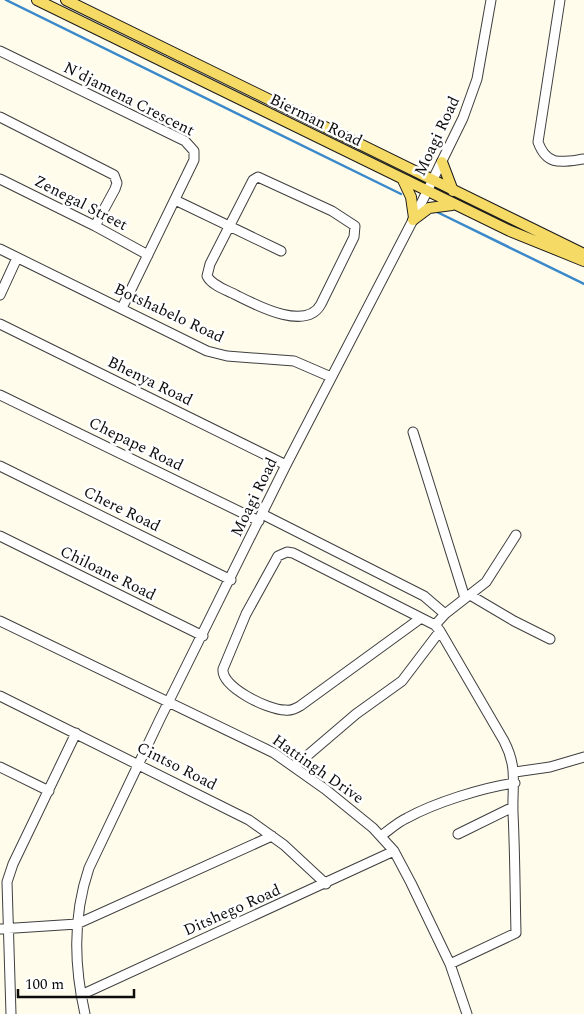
<svg xmlns="http://www.w3.org/2000/svg" width="584" height="1014" font-family="Spectral,serif">
	<style>
		.lines { fill: none; stroke-linecap: round; stroke-linejoin: round }
		.stream { stroke: #3a89ca; stroke-width: 2.5 }
		.minor-casing { stroke: #3f3f3f; stroke-width: 11 }
		.major-casing { stroke: #1d1d1d; stroke-width: 12 }
		.minor { stroke: #fff; stroke-width: 9 }
		.major { stroke: #f5da65; stroke-width: 10 }
		.labels { text-anchor: middle; dominant-baseline: central; stroke-width: 5; stroke-linejoin: round; paint-order: stroke }
		.street-label { font-size: 16px; fill: #0c0c0c; stroke: #fff }
	</style>
	<rect width="100%" height="100%" fill="#fffcec"/>
	<g class="lines">
		<!-- stream -->
		<path class="stream" d="M 6,0 L 401,194
			M 437,212 L 584,284"/>
		<defs>
			<path id="minor" d="M 560,0 L 538,142 C 547,167 562,162 584,159
				M 0,51 L 185,141 L 194,151 L 194,160 L 122,308
				M 0,117 L 114,175 L 117,183 L 115,189 L 95,226
				M 258,177 L 332,211 L 355,226 L 354,237 L 321,304 C 306,332 256,305 236,295 C 227,290 212,286 207,276 L 210,264 L 253,180 Z
				M 0,179 L 95,226 L 148,255
				M 175,200 L 281,251
				M 0,249 L 207,351 L 227,356 L 294,361 L 331,377
				M 0,295 L 17,258
				M 0,324 L 286,465
				M 0,395 L 259,521
				M 413,432 L 465,598
				M 0,466 L 231,580
				M 262,514 L 424,596 L 445,614
				M 0,536 L 203,636
				M 470,595 L 514,621 L 550,639
				M 0,621 L 274,753 L 325,789 L 373,828 L 394,851 L 411,883 L 450,964 L 467,1014
				M 435,625 L 445,614 L 486,582 L 516,535
				M 440,631 L 504,741 C 518,768 512,784 513,813 C 515,853 515,893 516,933 L 450,964
				M 0,696 L 249,820 L 284,845 L 326,884
				M 0,767 L 49,791
				M 294,767 L 356,714 L 402,681 L 440,631 L 435,625 L 293,553 L 287,552 L 278,556 L 246,614 L 223,669 C 221,687 268,710 285,710 C 290,711 295,709 300,706 L 421,618
				M 515,772 L 550,767 L 584,757
				M 458,834 L 513,807
				M 381,836 C 389,830 398,822 407,818 C 434,803 484,787 515,783
				M 0,929 L 77,924 L 272,836
				M 81,995 L 394,851
				M 11,1014 L 7,882 L 13,864 L 76,733
				M 85,1014 C 74,966 73,915 89,868 L 160,719 L 286,465 L 414,218 L 463,118 L 477,79 L 491,0"/>
			<path id="major" d="M 37,0 L 510,231 L 584,261
				M 66,0 L 584,254
				M 442,162 L 453,191
				M 403,180 L 411,197 L 414,218
				M 413,220 L 429,208 L 452,205"/>
		</defs>
		<!-- minor casing -->
		<use href="#minor" class="minor-casing"/>
		<!-- major casing -->
		<use href="#major" class="major-casing"/>
		<!-- minor -->
		<use href="#minor" class="minor"/>
		<!-- major -->
		<use href="#major" class="major"/>
	</g>
	<g class="labels">
		<!-- street labels -->
		<g class="street-label">
			<text transform="translate(129 99) rotate(27)">N'djamena Crescent</text>
			<text transform="translate(316 120) rotate(26)">Bierman Road</text>
			<text transform="translate(437 136) rotate(-65)">Moagi Road</text>
			<text transform="translate(81 203) rotate(27)">Zenegal Street</text>
			<text transform="translate(169 313) rotate(25)">Botshabelo Road</text>
			<text transform="translate(150 381) rotate(26)">Bhenya Road</text>
			<text transform="translate(136 444) rotate(26)">Chepape Road</text>
			<text transform="translate(254 497) rotate(-64)">Moagi Road</text>
			<text transform="translate(122 509) rotate(26)">Chere Road</text>
			<text transform="translate(108 573) rotate(26)">Chiloane Road</text>
			<text transform="translate(177 766) rotate(27)">Cintso Road</text>
			<text transform="translate(318 769) rotate(35)">Hattingh Drive</text>
			<text transform="translate(232 910) rotate(-24)">Ditshego Road</text>
		</g>
	</g>
	<!-- scale -->
	<path d="M18 989v8h116v-8" fill="none" stroke="#0c0c0c" stroke-width="2.5"/>
	<text x="25" y="989" font-size="15" fill="#0c0c0c" stroke="#ffffff" stroke-width="4" paint-order="stroke">100 m</text>
</svg>
